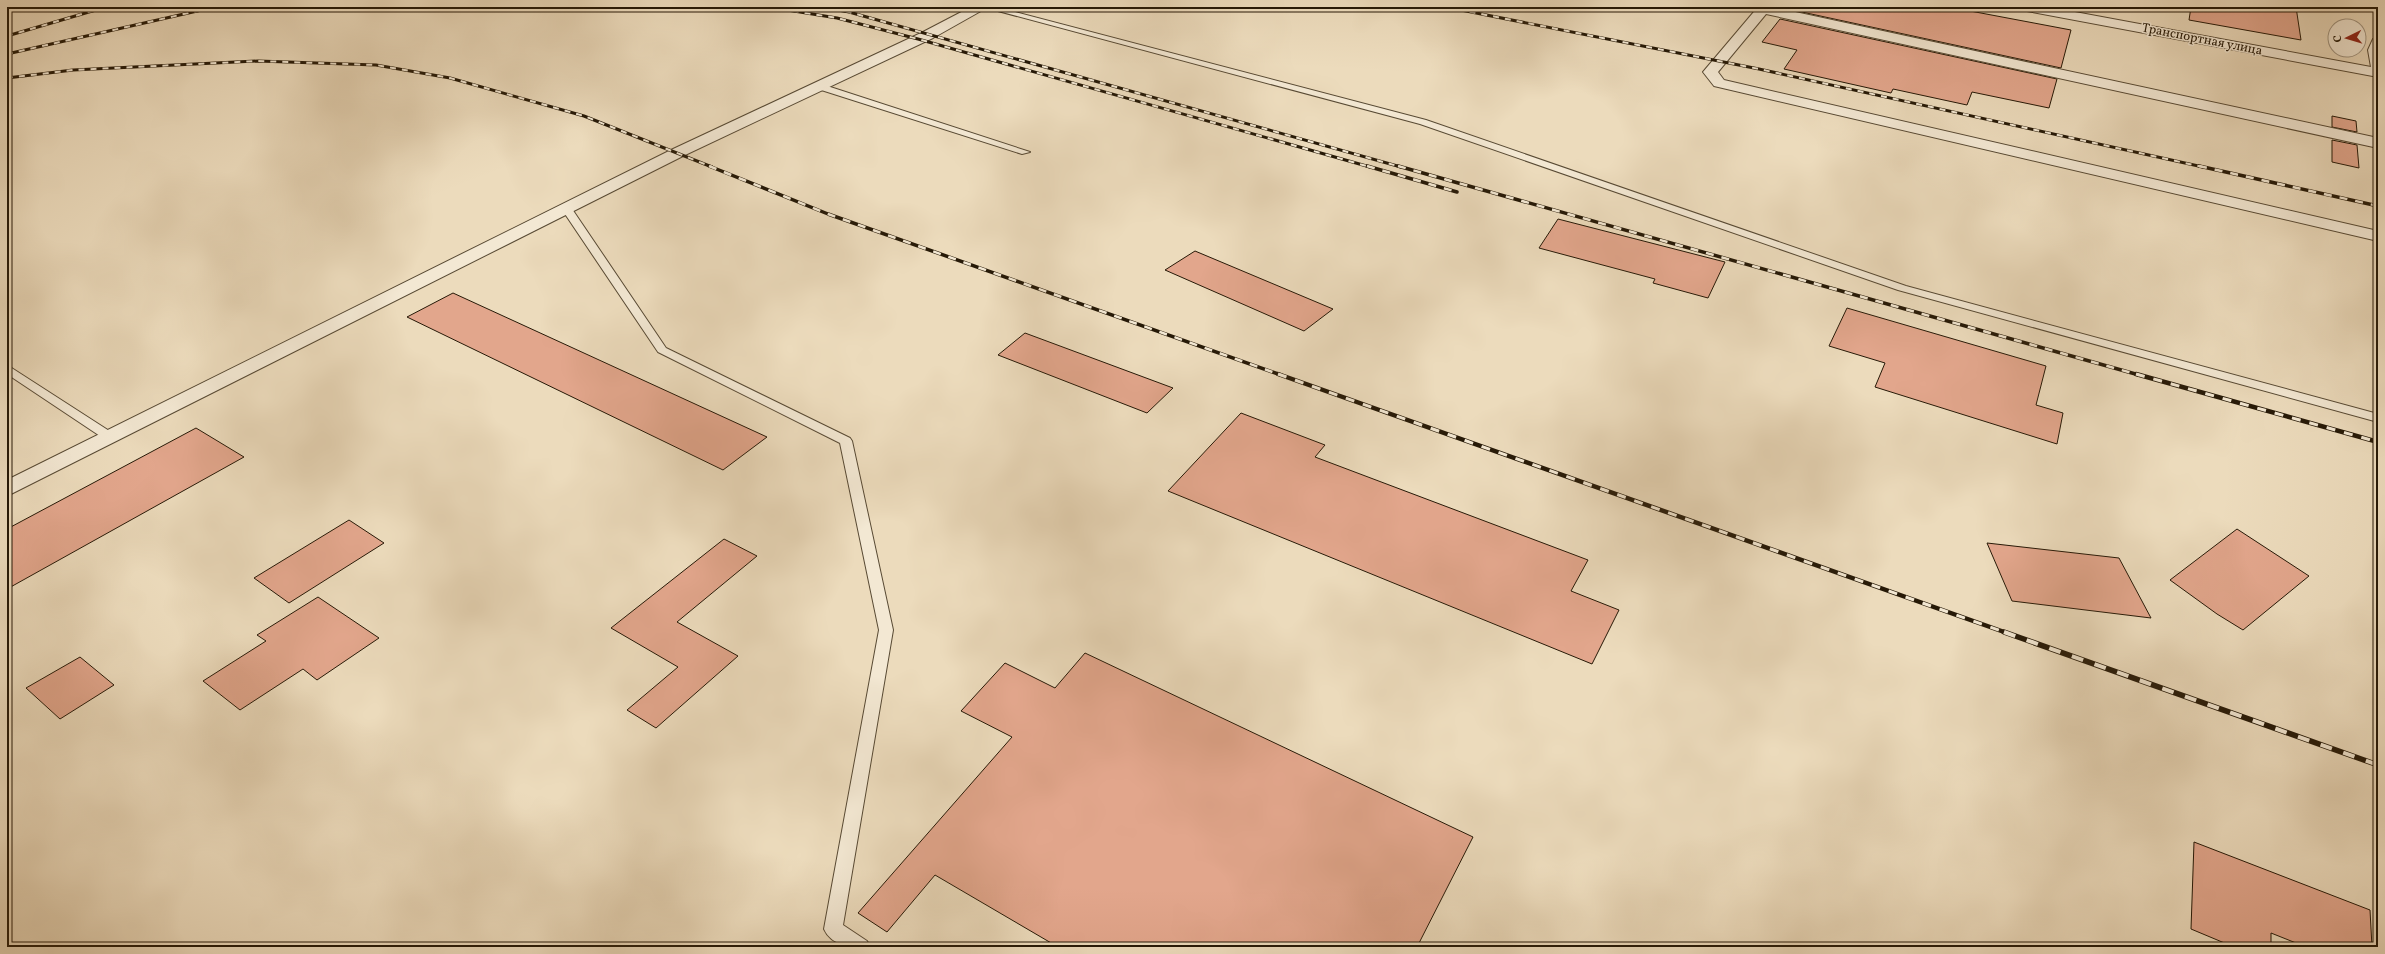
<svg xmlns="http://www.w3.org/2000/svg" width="2385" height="954" font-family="Vollkorn,serif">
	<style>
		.building { fill: #e2a68c; stroke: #261907 }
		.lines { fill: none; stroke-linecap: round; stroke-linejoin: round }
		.service-casing { stroke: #584a34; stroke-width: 2 }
		.minor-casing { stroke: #584a34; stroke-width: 2 }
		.service { fill: #f3e8d3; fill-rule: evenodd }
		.minor { fill: #f3e8d3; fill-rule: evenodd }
		.rail-far3-casing { stroke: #261907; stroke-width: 3 }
		.rail-far2-casing { stroke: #261907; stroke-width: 3.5 }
		.rail-far1-casing { stroke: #261907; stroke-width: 4.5 }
		.rail-casing { stroke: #261907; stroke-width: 5.5 }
		.rail-far3 { stroke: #f3e8d3; stroke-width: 2; stroke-dasharray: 6; stroke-linecap: butt }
		.rail-far2 { stroke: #f3e8d3; stroke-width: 2.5; stroke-dasharray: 8; stroke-linecap: butt }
		.rail-far1 { stroke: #f3e8d3; stroke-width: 3; stroke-dasharray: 9; stroke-linecap: butt }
		.rail { stroke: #f3e8d3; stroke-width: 4; stroke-dasharray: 12; stroke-linecap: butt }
		.labels { text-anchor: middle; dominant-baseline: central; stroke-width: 3; stroke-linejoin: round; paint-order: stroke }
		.far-street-label { font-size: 13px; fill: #261907; stroke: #f3e8d3 }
	</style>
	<rect width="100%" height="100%" fill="#ecdbbc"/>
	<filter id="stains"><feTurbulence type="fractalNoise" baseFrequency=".005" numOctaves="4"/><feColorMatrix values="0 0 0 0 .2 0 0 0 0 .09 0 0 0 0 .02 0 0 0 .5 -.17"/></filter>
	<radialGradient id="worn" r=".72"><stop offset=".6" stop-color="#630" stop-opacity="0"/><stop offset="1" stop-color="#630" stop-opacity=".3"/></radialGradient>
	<!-- building -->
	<path class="building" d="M 1789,7 L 1949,7 L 2071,30 L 2061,68 L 1788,9 Z
		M 2191,7 L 2296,7 L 2301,40 L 2189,20 Z
		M 1780,19 L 2057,79 L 2049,108 L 1972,92 L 1967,105 L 1893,89 L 1891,93 L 1784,69 L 1797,50 L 1762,42 Z
		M 2332,116 L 2356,121 L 2357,132 L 2332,127 Z
		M 2332,140 L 2357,145 L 2359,168 L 2332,162 Z
		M 1558,219 L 1725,262 L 1708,298 L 1653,283 L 1655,279 L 1539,248 Z
		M 1195,251 L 1333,309 L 1304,331 L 1165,270 Z
		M 453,293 L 767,437 L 723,470 L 407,317 Z
		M 1847,308 L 2046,366 L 2036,405 L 2063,413 L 2057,444 L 1875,387 L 1885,363 L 1829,346 Z
		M 1025,333 L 1173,388 L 1147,413 L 998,355 Z
		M 1241,413 L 1325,445 L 1315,457 L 1588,560 L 1571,591 L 1619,610 L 1592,664 L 1168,491 Z
		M 196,428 L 244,457 L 7,589 L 7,529 Z
		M 349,520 L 384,543 L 289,603 L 254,578 Z
		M 2237,529 L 2309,576 L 2243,630 L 2217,614 L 2170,580 Z
		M 724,539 L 757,556 L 677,622 L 738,656 L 656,728 L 627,710 L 678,667 L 611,628 Z
		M 1987,543 L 2119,558 L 2151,618 L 2012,601 Z
		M 318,597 L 379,638 L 317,680 L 303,669 L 240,710 L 203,681 L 266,641 L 257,635 Z
		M 1085,653 L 1473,837 L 1417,947 L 1058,947 L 935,875 L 887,932 L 858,913 L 1012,737 L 961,711 L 1005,663 L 1055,688 Z
		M 80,657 L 114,685 L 60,719 L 26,688 Z
		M 2194,842 L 2370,910 L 2372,947 L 2306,947 L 2271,933 L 2271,947 L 2234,947 L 2191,929 Z"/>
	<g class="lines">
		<defs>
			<path id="service" d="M 983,7 L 996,7 L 1426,120 L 1906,286 L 2378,414 L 2378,422 L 1898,290 L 1420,124 Z
				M 815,84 L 821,84 L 1030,152 L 1022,154 L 815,88 Z
				M 566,205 L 570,206 L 666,348 L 850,438 L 852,441 L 893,630 L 843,925 L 867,941 L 870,947 C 853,947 832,947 824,929 L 879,630 L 840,443 L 658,352 L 561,208 Z
				M 7,365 L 114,434 L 116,437 L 114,440 L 106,440 L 7,374 Z"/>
			<path id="minor" d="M 971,7 L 988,7 L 933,38 L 683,156 L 7,496 L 7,480 L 671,150 L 923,32 Z
				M 1758,7 L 1772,7 L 2378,138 L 2378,148 L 1766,14 L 1718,72 L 1724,80 L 2378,231 L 2378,241 L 1714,86 L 1703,72 Z
				M 2020,7 L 2048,7 L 2371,67 L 2368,50 L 2373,39 L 2378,38 L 2378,77 L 2027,11 Z"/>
		</defs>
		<!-- service casing -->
		<use href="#service" class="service-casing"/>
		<!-- minor casing -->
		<use href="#minor" class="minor-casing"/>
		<!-- service -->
		<use href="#service" class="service"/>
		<!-- minor -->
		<use href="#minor" class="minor"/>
		<defs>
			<path id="rail-far3" d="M 769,7 L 837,18 L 918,39 L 1370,167
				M 822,7 L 849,12 L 1401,167
				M 1446,7 L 1759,69 L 2203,167
				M 7,36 L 106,7
				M 7,54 L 215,7
				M 7,78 L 73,70 L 258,61 L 376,65 L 450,78 L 584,116 L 712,167"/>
			<path id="rail-far2" d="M 709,166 L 828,214 L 1281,375
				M 1367,166 L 1457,192
				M 1398,166 L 2139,375
				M 2199,166 L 2378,206"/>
			<path id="rail-far1" d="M 1278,374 L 2007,633
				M 2136,374 L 2378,442"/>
			<path id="rail" d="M 2004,632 L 2378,765"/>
		</defs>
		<!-- rail-far3 casing -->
		<use href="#rail-far3" class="rail-far3-casing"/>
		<!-- rail-far2 casing -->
		<use href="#rail-far2" class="rail-far2-casing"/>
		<!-- rail-far1 casing -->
		<use href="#rail-far1" class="rail-far1-casing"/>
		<!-- rail casing -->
		<use href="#rail" class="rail-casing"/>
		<!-- rail-far3 -->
		<use href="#rail-far3" class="rail-far3"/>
		<!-- rail-far2 -->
		<use href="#rail-far2" class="rail-far2"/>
		<!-- rail-far1 -->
		<use href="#rail-far1" class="rail-far1"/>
		<!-- rail -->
		<use href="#rail" class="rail"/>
	</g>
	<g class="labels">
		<!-- far-street labels -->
		<g class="far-street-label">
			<text transform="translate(2202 40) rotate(11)">Транспортная улица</text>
		</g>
	</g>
	<!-- margin -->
	<rect width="2385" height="954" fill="none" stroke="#ecdbbc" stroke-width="24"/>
	<rect x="8" y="8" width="2369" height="938" fill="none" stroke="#261907" stroke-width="2"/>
	<rect x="12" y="12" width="2361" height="930" fill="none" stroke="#261907"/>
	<!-- north arrow -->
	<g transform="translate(2347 38) rotate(265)"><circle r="19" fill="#f3e8d3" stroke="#a19581"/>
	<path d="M0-3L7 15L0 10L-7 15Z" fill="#8f2418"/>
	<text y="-6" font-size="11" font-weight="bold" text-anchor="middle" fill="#261907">С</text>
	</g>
	<rect width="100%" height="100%" filter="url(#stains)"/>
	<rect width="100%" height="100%" fill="url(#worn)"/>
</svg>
